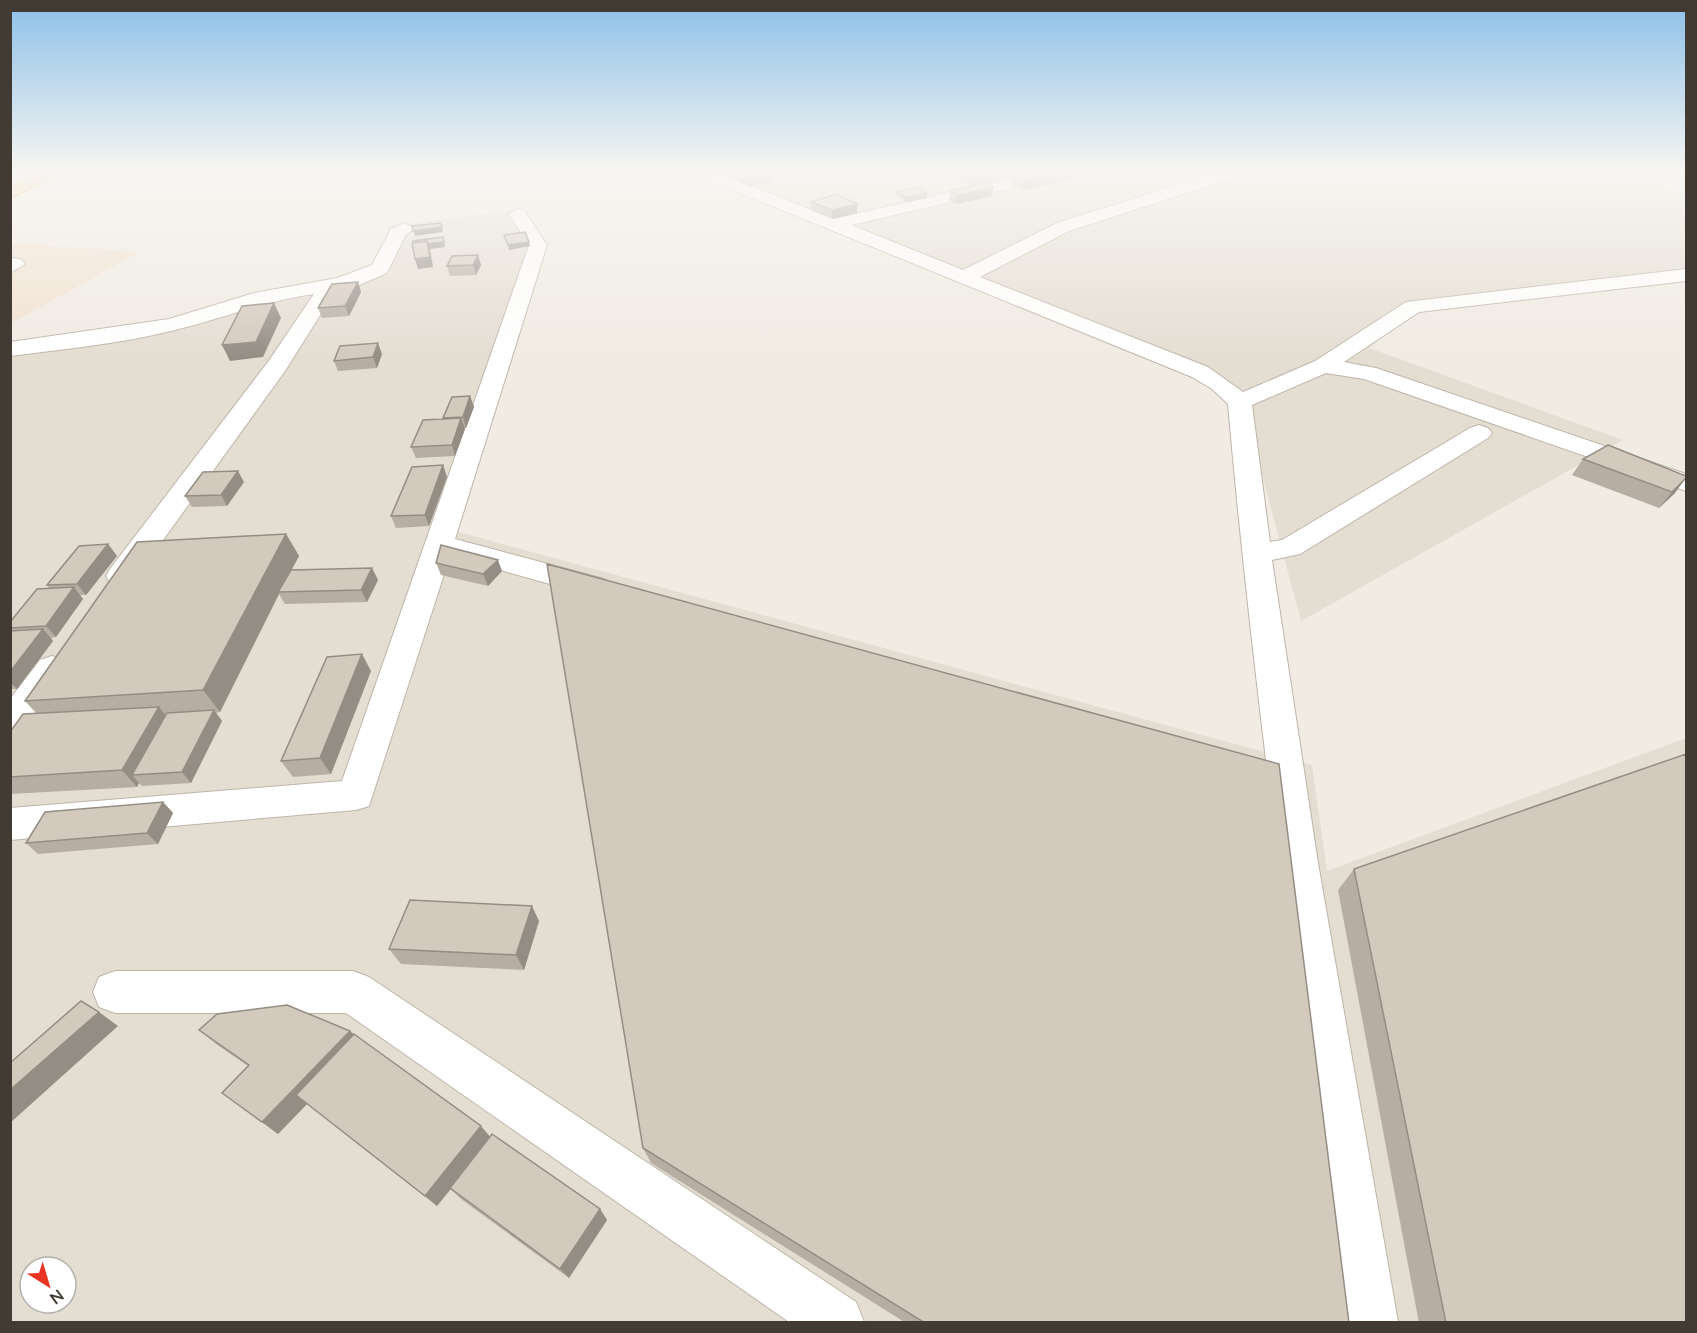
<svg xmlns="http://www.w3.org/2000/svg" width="1697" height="1333" font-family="Lato,sans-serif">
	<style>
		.residential { fill: #e4ddd2; fill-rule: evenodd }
		.commercial { fill: #f1e1cf }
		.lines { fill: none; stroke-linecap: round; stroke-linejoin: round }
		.minor-casing { stroke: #beb5aa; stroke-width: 2 }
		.highway-casing { stroke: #d0913d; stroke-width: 2 }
		.minor { fill: #fff; fill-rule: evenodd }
		.highway { fill: #f2be6c; fill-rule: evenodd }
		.wall { fill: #b6ada3 }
		.shaded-wall { fill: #948d84 }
		.building { fill: #d4c9bd; stroke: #948d84; stroke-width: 1.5 }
	</style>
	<rect width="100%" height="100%" fill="#f0ebe3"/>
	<!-- residential -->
	<path class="residential" d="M 704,172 L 1635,172 L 1686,197 L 1686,283 L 1417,308 L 1369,348 L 1623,440 L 1301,621 L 1240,391 L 1208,371 Z
		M 524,209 L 545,248 L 455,531 L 1312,765 L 1327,871 L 1686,738 L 1686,1322 L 11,1322 L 10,347 L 211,320 L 391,273 L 388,226 ZM 30,1267 L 66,1267 L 66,1303 L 30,1303 Z"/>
	<!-- commercial -->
	<path class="commercial" d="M 11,243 L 140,252 L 11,323 Z"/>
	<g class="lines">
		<defs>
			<path id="minor" d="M 694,172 L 716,172 L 834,219 L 1037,172 L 1066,172 L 1058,177 L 851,225 L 963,270 L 1057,223 L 1219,172 L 1243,172 L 1241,175 L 1069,231 L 980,277 L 1208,367 L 1243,392 L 1315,361 L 1406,302 L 1686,269 L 1686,281 L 1419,312 L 1344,362 L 1376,368 L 1686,474 L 1686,491 L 1364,379 L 1326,373 L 1252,405 L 1270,542 L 1282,540 L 1470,428 L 1479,425 L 1488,428 L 1492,433 L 1488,438 L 1300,554 L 1272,560 L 1318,863 L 1398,1322 L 1342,1322 C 1299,1016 1255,710 1228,404 L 1212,389 L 1192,377 L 696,175 Z
				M 518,209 L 524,210 L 547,245 L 455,539 L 604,579 L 608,586 L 604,593 L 593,596 L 450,556 L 369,806 L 356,810 L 10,840 L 10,808 L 342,781 L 529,245 L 509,214 Z
				M 405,223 L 414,228 L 405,236 L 387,273 L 359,285 L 336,290 L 285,371 L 132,583 L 121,586 L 110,583 L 106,576 L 110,569 L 268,362 L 314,294 C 264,301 219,320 171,331 C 118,344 64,349 10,356 L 10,342 L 169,319 L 254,293 L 337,278 L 372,265 L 391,229 Z
				M 10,257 L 22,260 L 25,264 L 10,273 Z
				M 52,656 L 64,660 L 69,668 L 22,734 L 10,738 L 10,699 L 40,660 Z
				M 115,971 L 353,971 L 369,977 L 856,1302 L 864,1322 L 789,1322 L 346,1013 L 115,1013 L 99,1007 L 93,992 L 99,977 Z"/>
			<path id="highway" d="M 43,172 L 64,172 L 10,198 L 10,187 Z"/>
		</defs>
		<!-- minor casing -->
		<use href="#minor" class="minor-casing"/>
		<!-- highway casing -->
		<use href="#highway" class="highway-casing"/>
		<!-- minor -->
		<use href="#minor" class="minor"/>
		<!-- highway -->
		<use href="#highway" class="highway"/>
	</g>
	<!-- wall -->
	<path class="wall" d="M 733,172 L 773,172 L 773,181 L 749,187 L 733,179 Z
		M 957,172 L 1099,172 L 1023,190 L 1012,185 L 1013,178 L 987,184 L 993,187 L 992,196 L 956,204 L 949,200 L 950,191 L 970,187 L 956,180 Z
		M 896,192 L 927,193 L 927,198 L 907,202 L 896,196 Z
		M 811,202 L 857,213 L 832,219 L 812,211 Z
		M 478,255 L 481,265 L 476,275 L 450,276 L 447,266 Z
		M 358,282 L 361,292 L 349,316 L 322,318 L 318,308 Z
		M 382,354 L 377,368 L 338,371 L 334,361 Z
		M 470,396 L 474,407 L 466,428 L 465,428 L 465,429 L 455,456 L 416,458 L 411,447 L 444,419 L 443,418 Z
		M 1583,459 L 1675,493 L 1659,508 L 1572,475 Z
		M 443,465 L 447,477 L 429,526 L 396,528 L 391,516 Z
		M 244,482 L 227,506 L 192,507 L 185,496 Z
		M 286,534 L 299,556 L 291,570 L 372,568 L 378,580 L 367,602 L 285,604 L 279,594 L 220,712 L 216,713 L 222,721 L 191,783 L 142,786 L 139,783 L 137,787 L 10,794 L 10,732 L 36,713 L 25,701 Z
		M 108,544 L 117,556 L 86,595 L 80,595 L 83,599 L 56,637 L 51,638 L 53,641 L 17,689 L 10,689 L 10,622 L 49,588 L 47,585 Z
		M 436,563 L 502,571 L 488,586 L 441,575 Z
		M 371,671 L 331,774 L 293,777 L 281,761 Z
		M 163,802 L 173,813 L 158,844 L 38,854 L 26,843 Z
		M 1354,869 L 1686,1323 L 1419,1323 L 1338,890 Z
		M 539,921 L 524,970 L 401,964 L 389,949 Z
		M 199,1030 L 350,1031 L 354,1034 L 490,1137 L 600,1209 L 607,1220 L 569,1278 L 461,1199 L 451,1189 L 437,1206 L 307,1104 L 278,1134 L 222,1093 L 248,1066 L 216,1044 Z
		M 643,1148 L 1349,1323 L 906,1323 L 651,1163 Z"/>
	<!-- shaded-wall -->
	<path class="shaded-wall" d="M 773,172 L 773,181 L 749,187 L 748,178 Z
		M 1004,172 L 1040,172 L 1013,176 L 1013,178 L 972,188 L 972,179 Z
		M 1064,172 L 1099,172 L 1023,190 L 1024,181 Z
		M 993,187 L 992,196 L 956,204 L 957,195 Z
		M 927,193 L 927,198 L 907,202 L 907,198 Z
		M 857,204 L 857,213 L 832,219 L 832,210 Z
		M 442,227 L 443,232 L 415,236 L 413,231 Z
		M 443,237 L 445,247 L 430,249 L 433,267 L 418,269 L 415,259 L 415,251 Z
		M 529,242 L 530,246 L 509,250 L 508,245 Z
		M 478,255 L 481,265 L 476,275 L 473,265 Z
		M 358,282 L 361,292 L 349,316 L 345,306 Z
		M 274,303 L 281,318 L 263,357 L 230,361 L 222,345 Z
		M 378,343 L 382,354 L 377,368 L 373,357 Z
		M 470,396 L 474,407 L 466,428 L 463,417 Z
		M 461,418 L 465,429 L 455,456 L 452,445 Z
		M 443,465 L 447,477 L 429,526 L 425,515 Z
		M 238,471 L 244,482 L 227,506 L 221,495 Z
		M 1686,478 L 1675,493 L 1659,508 L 1672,492 Z
		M 286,534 L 299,556 L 280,592 L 278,592 L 279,594 L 220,712 L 203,690 Z
		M 108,544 L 117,556 L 86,595 L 77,584 Z
		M 498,560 L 502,571 L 488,586 L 483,574 Z
		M 372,568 L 378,580 L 367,602 L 361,590 Z
		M 74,587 L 83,599 L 56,637 L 46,626 Z
		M 43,629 L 53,641 L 17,689 L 10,682 L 10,672 Z
		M 362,654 L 371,671 L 331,774 L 320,758 Z
		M 159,707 L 173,724 L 132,775 L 139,783 L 137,787 L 122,770 Z
		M 214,710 L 222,721 L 191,783 L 182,772 Z
		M 163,802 L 173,813 L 158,844 L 147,833 Z
		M 532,906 L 539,921 L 524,970 L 516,955 Z
		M 99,1012 L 118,1026 L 10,1123 L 10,1090 Z
		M 350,1031 L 363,1044 L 296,1095 L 307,1104 L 278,1134 L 262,1122 Z
		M 481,1126 L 491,1138 L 437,1206 L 425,1196 Z
		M 600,1209 L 607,1220 L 569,1278 L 560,1269 Z"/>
	<!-- building -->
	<path class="building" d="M 736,172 L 773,172 L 748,178 Z
		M 959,172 L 1004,172 L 972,179 Z
		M 1030,172 L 1064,172 L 1024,181 L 1013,176 Z
		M 986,183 L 993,187 L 957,195 L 950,191 Z
		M 917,187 L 927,193 L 907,198 L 896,192 Z
		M 836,194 L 857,204 L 832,210 L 811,202 Z
		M 441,223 L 442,227 L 413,231 L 412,226 Z
		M 525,232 L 529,242 L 508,245 L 504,235 Z
		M 443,237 L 444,242 L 428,244 L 427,241 L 413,243 L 413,241 Z
		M 427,241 L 430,257 L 415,259 L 412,243 Z
		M 478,255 L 473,265 L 447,266 L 452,256 Z
		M 358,282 L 345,306 L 318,308 L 332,284 Z
		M 274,303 L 256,342 L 222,345 L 242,306 Z
		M 378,343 L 373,357 L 334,361 L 340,346 Z
		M 470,396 L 463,417 L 443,418 L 452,397 Z
		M 461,418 L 452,445 L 411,447 L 423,420 Z
		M 1608,445 L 1686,476 L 1686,478 L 1672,492 L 1583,459 Z
		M 443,465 L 425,515 L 391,516 L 412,467 Z
		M 238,471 L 221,495 L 185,496 L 203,472 Z
		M 286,534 L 203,690 L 25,701 L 137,542 Z
		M 108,544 L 77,584 L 47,585 L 79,546 Z
		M 441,545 L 498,560 L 483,574 L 436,563 Z
		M 547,564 L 1279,764 L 1349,1323 L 925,1323 L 643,1148 Z
		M 372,568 L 361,590 L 278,592 L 291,570 Z
		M 74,587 L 46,626 L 10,628 L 10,622 L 37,589 Z
		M 43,629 L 10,672 L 10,631 Z
		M 362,654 L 320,758 L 281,761 L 327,657 Z
		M 159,707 L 122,770 L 10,777 L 10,732 L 23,714 Z
		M 214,710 L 182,772 L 132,775 L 167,713 Z
		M 1686,754 L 1686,1323 L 1446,1323 L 1354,869 Z
		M 163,802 L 147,833 L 26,843 L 45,812 Z
		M 410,900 L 532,906 L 516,955 L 389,949 Z
		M 81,1001 L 99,1012 L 10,1090 L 10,1063 Z
		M 287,1005 L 350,1031 L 262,1122 L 222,1093 L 249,1065 L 199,1030 L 217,1014 Z
		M 354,1034 L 481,1126 L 425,1196 L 296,1095 Z
		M 492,1134 L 600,1209 L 560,1269 L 450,1188 Z"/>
	<!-- sky -->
	<linearGradient id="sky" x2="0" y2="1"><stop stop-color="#8cc0e8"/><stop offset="0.48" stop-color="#f8f6f2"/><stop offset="1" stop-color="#f8f6f2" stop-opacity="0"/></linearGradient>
	<rect width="1697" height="359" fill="url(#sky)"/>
	<!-- border -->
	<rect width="1697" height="1333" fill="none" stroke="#413b34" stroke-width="24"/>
	<!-- north arrow -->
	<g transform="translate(48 1285) rotate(143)"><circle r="28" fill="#ffffff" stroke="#b3b1ae" stroke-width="1.5"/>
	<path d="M0-4.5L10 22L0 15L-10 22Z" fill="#e93421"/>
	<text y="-9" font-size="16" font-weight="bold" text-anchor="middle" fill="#413b34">N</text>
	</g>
</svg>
